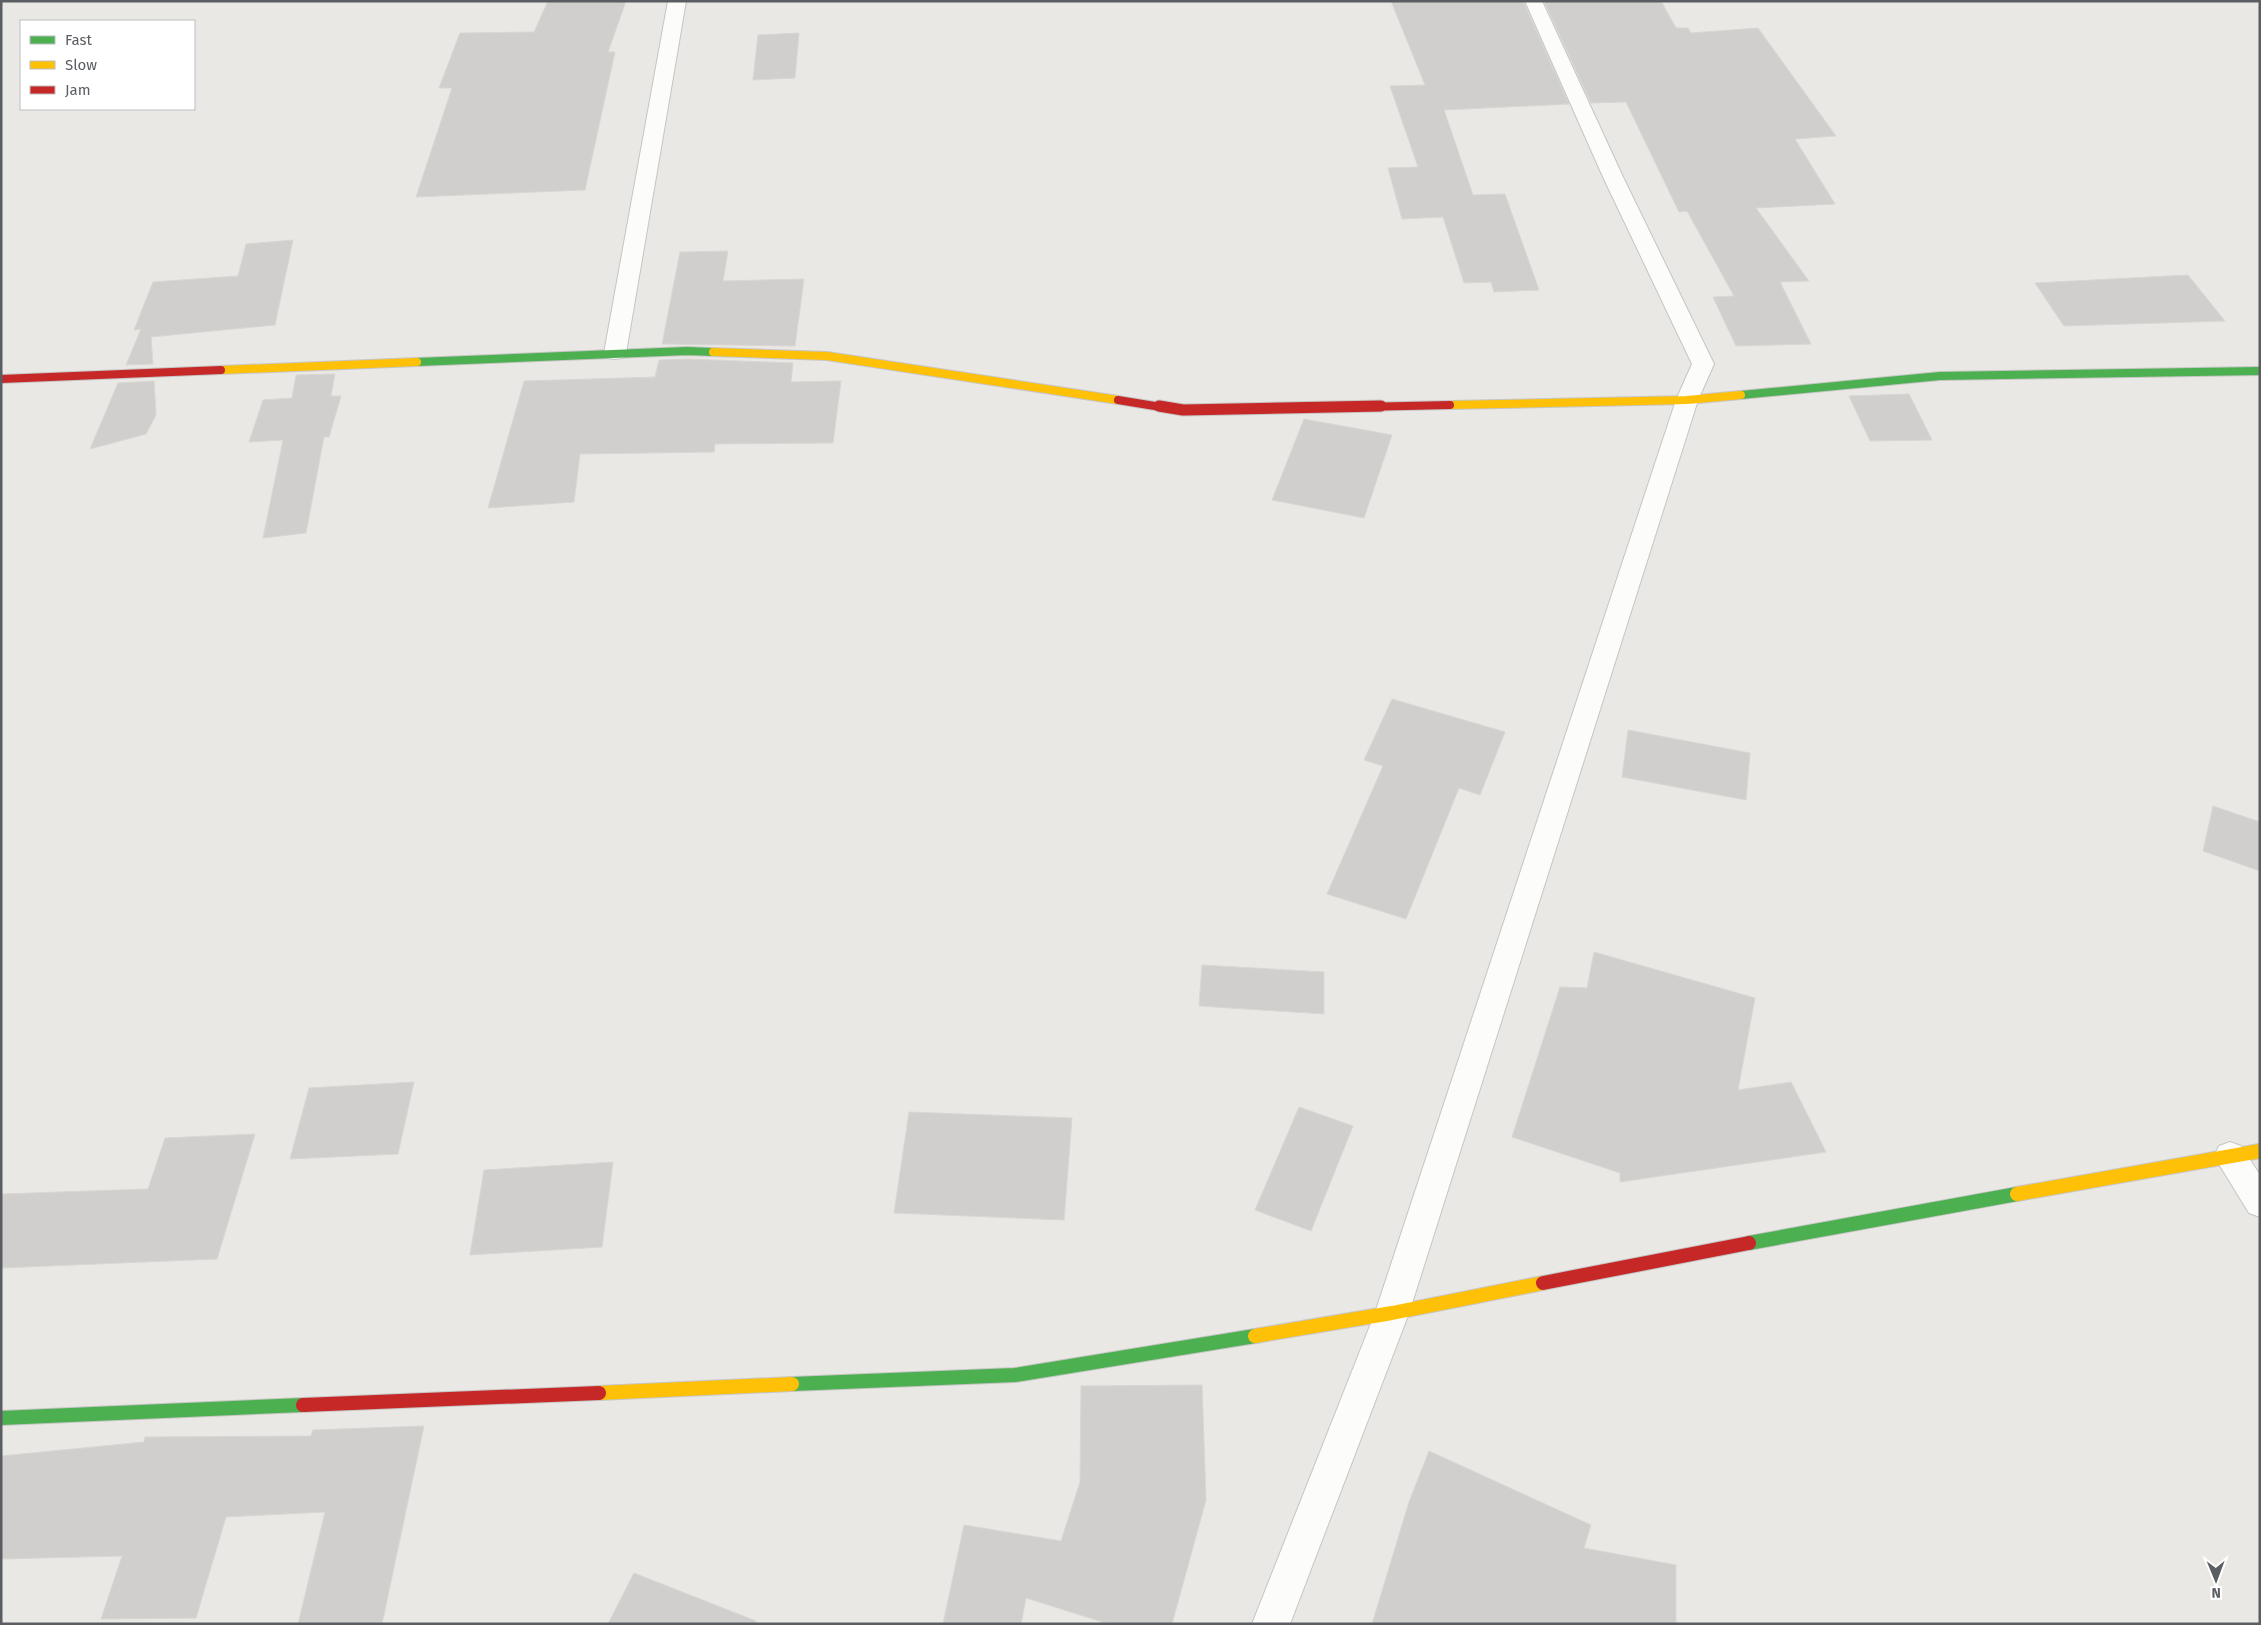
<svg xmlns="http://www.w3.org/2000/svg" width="2261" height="1625" font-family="'Fira Sans',sans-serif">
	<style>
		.building { fill: #d0cfcd; stroke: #d8d7d3 }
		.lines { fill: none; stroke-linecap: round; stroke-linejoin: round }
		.street-casing { stroke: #c5c5c5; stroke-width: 2 }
		.fast-far1-casing { stroke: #c6c6c6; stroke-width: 10 }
		.fast-casing { stroke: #c6c6c6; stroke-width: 16 }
		.slow-far1-casing { stroke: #c6c6c6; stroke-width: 10 }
		.slow-casing { stroke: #c6c6c6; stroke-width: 16 }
		.jam-far2-casing { stroke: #c6c6c6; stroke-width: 10 }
		.jam-far1-casing { stroke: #c6c6c6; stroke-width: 13 }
		.jam-casing { stroke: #c6c6c6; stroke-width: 16 }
		.street { fill: #fcfcfb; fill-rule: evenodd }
		.fast-far1 { stroke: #4caf50; stroke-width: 8 }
		.fast { stroke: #4caf50; stroke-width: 14 }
		.slow-far1 { stroke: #ffc107; stroke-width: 8 }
		.slow { stroke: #ffc107; stroke-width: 14 }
		.jam-far2 { stroke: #c62828; stroke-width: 8 }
		.jam-far1 { stroke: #c62828; stroke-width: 11 }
		.jam { stroke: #c62828; stroke-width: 14 }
	</style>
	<rect width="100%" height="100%" fill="#e9e8e4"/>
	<!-- building -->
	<path class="building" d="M 548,1 L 626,1 L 608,52 L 615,52 L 585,190 L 416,197 L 452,88 L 439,88 L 460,33 L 534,32 Z
		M 1391,1 L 1523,1 L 1569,104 L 1444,110 L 1473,195 L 1505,194 L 1539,290 L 1494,292 L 1491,282 L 1464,283 L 1443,217 L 1402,219 L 1388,168 L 1418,167 L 1390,86 L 1425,85 Z
		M 1544,1 L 1661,1 L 1676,28 L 1688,28 L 1691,33 L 1758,28 L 1836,136 L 1795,139 L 1835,204 L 1756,208 L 1809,281 L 1780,282 L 1811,344 L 1736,346 L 1713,297 L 1734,296 L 1687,211 L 1679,212 L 1626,102 L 1591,103 Z
		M 799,33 L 795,78 L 753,80 L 758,35 Z
		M 293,240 L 275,325 L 151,337 L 153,364 L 126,365 L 141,329 L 134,330 L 153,282 L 238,276 L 246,244 Z
		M 728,251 L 723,281 L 804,279 L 795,346 L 662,344 L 680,252 Z
		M 2188,275 L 2225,321 L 2064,326 L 2035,283 Z
		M 687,359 L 793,363 L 791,382 L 841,381 L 833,443 L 715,444 L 714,452 L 580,454 L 574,502 L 488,508 L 524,381 L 655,377 L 659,360 Z
		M 335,374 L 331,396 L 341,396 L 329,437 L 324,437 L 306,533 L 263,538 L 283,440 L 249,442 L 263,400 L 292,398 L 296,375 Z
		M 154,381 L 156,415 L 146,434 L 90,449 L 118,383 Z
		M 1909,394 L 1932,440 L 1870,441 L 1849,396 Z
		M 1304,419 L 1392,435 L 1364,518 L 1272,500 Z
		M 1392,699 L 1505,732 L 1480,795 L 1459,788 L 1406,919 L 1327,894 L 1383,766 L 1364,760 Z
		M 1628,730 L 1750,753 L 1746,800 L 1622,777 Z
		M 2213,806 L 2260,822 L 2260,871 L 2203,851 Z
		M 1594,952 L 1755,998 L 1738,1090 L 1791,1082 L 1826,1152 L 1620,1182 L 1620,1173 L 1512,1137 L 1560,987 L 1587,988 Z
		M 1202,965 L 1324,972 L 1324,1014 L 1199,1006 Z
		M 414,1082 L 398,1154 L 290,1159 L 309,1088 Z
		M 1299,1107 L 1353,1126 L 1311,1231 L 1255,1210 Z
		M 909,1112 L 1072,1118 L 1064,1220 L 894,1213 Z
		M 255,1134 L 217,1259 L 1,1268 L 1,1194 L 148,1189 L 165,1138 Z
		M 613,1162 L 602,1247 L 470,1255 L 484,1170 Z
		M 1202,1385 L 1206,1500 L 1172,1624 L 1109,1624 L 1026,1598 L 1021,1624 L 943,1624 L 964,1525 L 1061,1541 L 1080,1482 L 1081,1386 Z
		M 424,1426 L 382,1624 L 298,1624 L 325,1512 L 226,1517 L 196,1618 L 101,1619 L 122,1556 L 1,1559 L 1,1456 L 144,1442 L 145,1437 L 311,1436 L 313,1430 Z
		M 1429,1451 L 1591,1525 L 1584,1548 L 1676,1565 L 1676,1624 L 1372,1624 L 1409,1502 Z
		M 634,1573 L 756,1621 L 756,1624 L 608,1624 Z"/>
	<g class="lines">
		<defs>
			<path id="street" d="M 668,1 L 686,1 L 626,353 L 623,358 L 615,359 L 607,358 L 604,353 Z
				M 1525,1 L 1542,1 L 1623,177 L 1714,364 L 1698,400 L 1409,1313 L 1290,1624 L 1252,1624 L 1375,1313 L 1676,400 L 1692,364 L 1603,177 Z
				M 2230,1142 L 2241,1146 L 2260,1175 L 2260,1217 L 2249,1213 L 2214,1156 L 2219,1146 Z"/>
			<path id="fast-far1" d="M 417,362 L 687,351 L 713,352
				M 1741,395 L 1940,376 L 2260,371"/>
			<path id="fast" d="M 1749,1243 L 2017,1194
				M 792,1384 L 1015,1375 L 1255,1336
				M 1,1418 L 303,1405"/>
			<path id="slow-far1" d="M 713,352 L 827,356 L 1118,400
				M 221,370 L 417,362
				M 1450,405 L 1687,400 L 1741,395"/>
			<path id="slow" d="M 2017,1194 L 2260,1151
				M 1255,1336 L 1392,1313 L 1543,1283
				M 599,1393 L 792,1384"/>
			<path id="jam-far2" d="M 1,379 L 221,370
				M 1118,400 L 1167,408
				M 1315,408 L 1450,405"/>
			<path id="jam-far1" d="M 1159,406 L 1183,410 L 1381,406"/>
			<path id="jam" d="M 1543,1283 L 1749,1243
				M 303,1405 L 599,1393"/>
		</defs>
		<!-- street casing -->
		<use href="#street" class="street-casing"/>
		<!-- fast-far1 casing -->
		<use href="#fast-far1" class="fast-far1-casing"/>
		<!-- fast casing -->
		<use href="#fast" class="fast-casing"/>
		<!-- slow-far1 casing -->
		<use href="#slow-far1" class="slow-far1-casing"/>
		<!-- slow casing -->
		<use href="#slow" class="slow-casing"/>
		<!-- jam-far2 casing -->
		<use href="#jam-far2" class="jam-far2-casing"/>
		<!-- jam-far1 casing -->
		<use href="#jam-far1" class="jam-far1-casing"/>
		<!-- jam casing -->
		<use href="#jam" class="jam-casing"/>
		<!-- street -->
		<use href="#street" class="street"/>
		<!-- fast-far1 -->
		<use href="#fast-far1" class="fast-far1"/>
		<!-- fast -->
		<use href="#fast" class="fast"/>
		<!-- slow-far1 -->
		<use href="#slow-far1" class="slow-far1"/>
		<!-- slow -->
		<use href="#slow" class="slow"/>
		<!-- jam-far2 -->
		<use href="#jam-far2" class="jam-far2"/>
		<!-- jam-far1 -->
		<use href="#jam-far1" class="jam-far1"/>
		<!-- jam -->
		<use href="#jam" class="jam"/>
	</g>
	<!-- border -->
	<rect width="2261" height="1625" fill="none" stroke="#5a5d61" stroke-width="5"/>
	<!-- legend -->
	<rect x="20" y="20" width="175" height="90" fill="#ffffff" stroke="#bdbec0"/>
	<rect x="30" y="36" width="25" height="8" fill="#4caf50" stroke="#bdbec0"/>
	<text x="65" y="45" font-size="15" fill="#5a5d61">Fast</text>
	<rect x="30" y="61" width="25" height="8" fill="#ffc107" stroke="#bdbec0"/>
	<text x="65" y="70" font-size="15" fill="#5a5d61">Slow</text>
	<rect x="30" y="86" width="25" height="8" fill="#c62828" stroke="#bdbec0"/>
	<text x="65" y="95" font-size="15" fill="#5a5d61">Jam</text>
	<!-- north arrow -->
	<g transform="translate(2216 1580) rotate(179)" stroke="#ffffff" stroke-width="4" paint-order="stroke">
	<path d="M0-4L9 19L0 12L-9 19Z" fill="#5a5d61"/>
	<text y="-8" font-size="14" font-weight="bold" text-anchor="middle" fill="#5a5d61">N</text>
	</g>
</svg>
